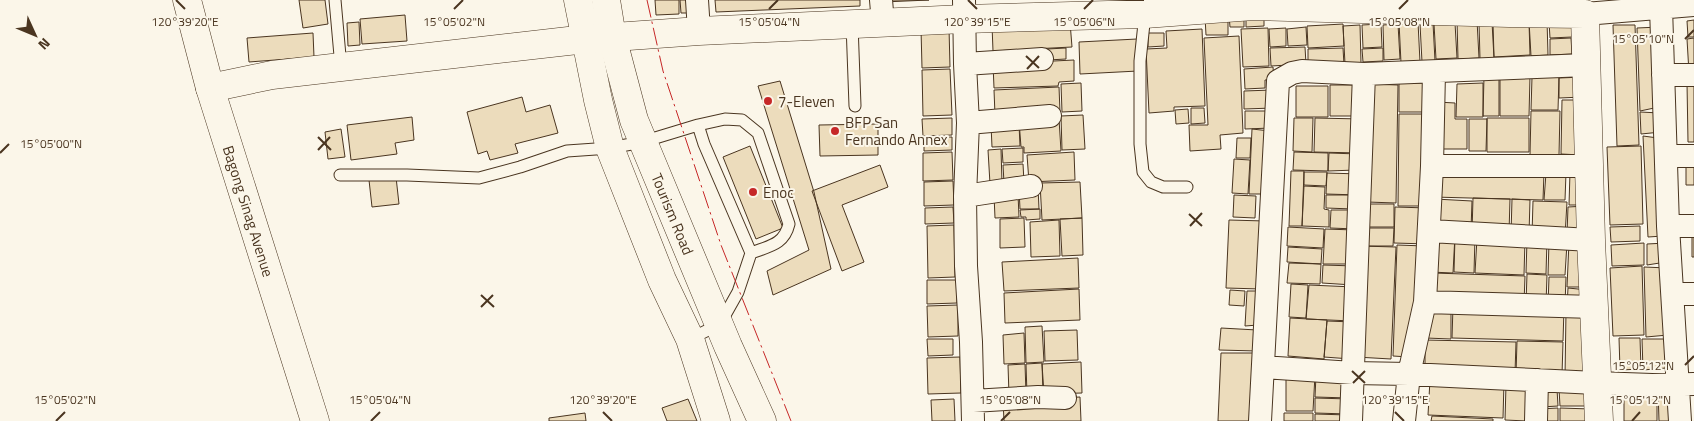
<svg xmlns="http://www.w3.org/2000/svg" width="1694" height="421" font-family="'Titillium Web',sans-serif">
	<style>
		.building { fill: #ecdcbc; stroke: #4a3520 }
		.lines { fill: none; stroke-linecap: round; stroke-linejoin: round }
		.lane-casing { stroke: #4a3520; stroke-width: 13 }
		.street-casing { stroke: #4a3520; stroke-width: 24 }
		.secondary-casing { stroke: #4a3520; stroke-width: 29 }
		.lane { stroke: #fbf6e9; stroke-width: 11 }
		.street { stroke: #fbf6e9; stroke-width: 22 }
		.secondary { stroke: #fbf6e9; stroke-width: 28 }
		.power { stroke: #c62828; stroke-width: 1; stroke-dasharray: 18 4 2.5 4; stroke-linecap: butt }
		.ticks { fill: none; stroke: #4a3520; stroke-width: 2 }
		.poi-dot { fill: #c62828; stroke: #fbf6e9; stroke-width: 2 }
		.labels { text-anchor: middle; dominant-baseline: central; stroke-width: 4; stroke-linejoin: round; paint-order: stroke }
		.poi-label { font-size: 15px; fill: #4a3520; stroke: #fbf6e9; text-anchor: start }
		.street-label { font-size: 15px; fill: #4a3520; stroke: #fbf6e9 }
		.ticks-label { font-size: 12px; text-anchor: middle; fill: #4a3520; stroke: #fbf6e9; stroke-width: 4; stroke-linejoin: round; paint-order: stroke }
	</style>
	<rect width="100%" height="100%" fill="#fbf6e9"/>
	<!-- building -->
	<path class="building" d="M 299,0 L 325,0 L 328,24 L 303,28 Z
		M 655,0 L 679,0 L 679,14 L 656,15 Z
		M 680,0 L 696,0 L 696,13 L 681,13 Z
		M 715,0 L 860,0 L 860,6 L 716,12 Z
		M 883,0 L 929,0 L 883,2 Z
		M 1246,13 L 1264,13 L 1264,26 L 1246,27 Z
		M 405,15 L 407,41 L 362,44 L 360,19 Z
		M 1228,15 L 1228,35 L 1206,35 L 1205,17 Z
		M 1229,15 L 1244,15 L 1244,27 L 1230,27 Z
		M 1457,20 L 1477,20 L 1479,58 L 1458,59 Z
		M 1547,20 L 1548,55 L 1531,56 L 1529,21 Z
		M 1694,20 L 1694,37 L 1688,37 L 1687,21 Z
		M 1571,21 L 1572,37 L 1550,38 L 1549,22 Z
		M 359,22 L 360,45 L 348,46 L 347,23 Z
		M 1070,22 L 1072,47 L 993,51 L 992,25 Z
		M 1399,22 L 1418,22 L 1420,62 L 1401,63 Z
		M 1492,22 L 1494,58 L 1480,59 L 1479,23 Z
		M 1529,22 L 1530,55 L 1494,57 L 1493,23 Z
		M 1433,23 L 1435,61 L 1422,62 L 1420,24 Z
		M 1455,23 L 1457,58 L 1436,59 L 1434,24 Z
		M 1343,24 L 1344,46 L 1308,48 L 1307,26 Z
		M 1381,24 L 1382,47 L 1363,48 L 1362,25 Z
		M 1398,24 L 1400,59 L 1384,60 L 1383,25 Z
		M 1360,25 L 1361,63 L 1345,64 L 1343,26 Z
		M 1613,25 L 1635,25 L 1639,145 L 1617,146 Z
		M 1306,27 L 1307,45 L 1288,46 L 1287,29 Z
		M 1659,27 L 1659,107 L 1640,111 L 1637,28 Z
		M 949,28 L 950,67 L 922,68 L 921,29 Z
		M 1268,28 L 1269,66 L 1243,67 L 1241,29 Z
		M 1286,28 L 1286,46 L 1270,47 L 1269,29 Z
		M 1202,29 L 1205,106 L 1174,107 L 1174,111 L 1149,113 L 1146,49 L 1167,48 L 1166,31 Z
		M 313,33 L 314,57 L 249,62 L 247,38 Z
		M 1148,33 L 1164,33 L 1164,46 L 1148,47 Z
		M 1239,36 L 1243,133 L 1220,135 L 1221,149 L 1190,151 L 1189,125 L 1208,125 L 1204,38 Z
		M 1571,38 L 1572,54 L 1550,55 L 1550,39 Z
		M 1694,38 L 1694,73 L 1689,73 L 1687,39 Z
		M 1137,39 L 1138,71 L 1080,74 L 1079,42 Z
		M 1305,47 L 1306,64 L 1271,66 L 1270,48 Z
		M 1066,48 L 1066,59 L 1048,60 L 1047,49 Z
		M 1343,48 L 1344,65 L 1308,67 L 1308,49 Z
		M 1383,48 L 1383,61 L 1363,62 L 1362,49 Z
		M 1074,60 L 1074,81 L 1059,82 L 1058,86 L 994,88 L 993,64 Z
		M 1273,67 L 1274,80 L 1265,80 L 1265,88 L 1245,89 L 1244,69 Z
		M 950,69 L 952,115 L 923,116 L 922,70 Z
		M 1499,75 L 1499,116 L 1483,116 L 1484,76 Z
		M 1500,76 L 1530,76 L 1529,116 L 1500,116 Z
		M 1532,77 L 1559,77 L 1558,110 L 1531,110 Z
		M 1583,77 L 1583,97 L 1559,98 L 1559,78 Z
		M 780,81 L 814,192 L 831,269 L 773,295 L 767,271 L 809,250 L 758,86 Z
		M 1081,83 L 1082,111 L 1062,112 L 1061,84 Z
		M 1399,83 L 1429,83 L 1429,112 L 1399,112 Z
		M 1483,83 L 1483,117 L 1456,117 L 1457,84 Z
		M 1687,83 L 1694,83 L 1694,142 L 1688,142 Z
		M 1369,84 L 1398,85 L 1396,203 L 1367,202 Z
		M 1330,85 L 1362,85 L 1363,116 L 1330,116 Z
		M 1296,86 L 1328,86 L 1328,117 L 1296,117 Z
		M 1059,87 L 1060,112 L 995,115 L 994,90 Z
		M 1272,90 L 1273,108 L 1244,109 L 1244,91 Z
		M 522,97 L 526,112 L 550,105 L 558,133 L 515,144 L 518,153 L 490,160 L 487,151 L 478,154 L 467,112 Z
		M 1562,100 L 1581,100 L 1581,155 L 1561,154 Z
		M 1437,102 L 1455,103 L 1455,119 L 1467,119 L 1467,149 L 1436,149 Z
		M 1191,108 L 1204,108 L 1205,123 L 1191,124 Z
		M 1188,109 L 1189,123 L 1176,124 L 1175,110 Z
		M 1245,111 L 1273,111 L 1271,128 L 1245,129 Z
		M 1531,111 L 1560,111 L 1559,155 L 1530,155 Z
		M 1640,112 L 1660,113 L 1661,132 L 1641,134 Z
		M 1399,114 L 1429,114 L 1427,206 L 1398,206 Z
		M 1083,115 L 1085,149 L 1062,150 L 1061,116 Z
		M 412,117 L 414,140 L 395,143 L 397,154 L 351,160 L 347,125 Z
		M 952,118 L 952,135 L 923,136 L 922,119 Z
		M 1294,118 L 1313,118 L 1312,152 L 1293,151 Z
		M 1315,118 L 1362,119 L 1361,153 L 1314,152 Z
		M 1487,118 L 1529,118 L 1529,152 L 1487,152 Z
		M 1059,119 L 1061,151 L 1024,153 L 1024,147 L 1021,147 L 1019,121 Z
		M 1469,119 L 1487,119 L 1486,151 L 1469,151 Z
		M 878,124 L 878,155 L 820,156 L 819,125 Z
		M 1019,124 L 1020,146 L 992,147 L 991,125 Z
		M 341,129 L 345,157 L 328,159 L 325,132 Z
		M 1252,129 L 1270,131 L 1267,194 L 1249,194 Z
		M 1643,136 L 1658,138 L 1663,236 L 1648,237 Z
		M 952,137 L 952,150 L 924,151 L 924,138 Z
		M 1237,138 L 1251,138 L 1250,158 L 1236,158 Z
		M 750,146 L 783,228 L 756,239 L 723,157 Z
		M 1641,146 L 1643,224 L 1610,225 L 1607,147 Z
		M 1023,148 L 1023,162 L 1003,163 L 1002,149 Z
		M 1001,149 L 1002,183 L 990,184 L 988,150 Z
		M 952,152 L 953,180 L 923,181 L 923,153 Z
		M 1074,152 L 1075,180 L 1029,182 L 1027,155 Z
		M 1294,152 L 1328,153 L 1328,171 L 1293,170 Z
		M 1329,153 L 1358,154 L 1356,170 L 1328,171 Z
		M 1234,159 L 1250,160 L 1248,194 L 1232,193 Z
		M 1023,164 L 1024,182 L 1004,183 L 1003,165 Z
		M 1686,164 L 1694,164 L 1694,185 L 1686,185 Z
		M 880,165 L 888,187 L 842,205 L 864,262 L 842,271 L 812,191 Z
		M 1434,168 L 1544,172 L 1543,200 L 1433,197 Z
		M 1291,171 L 1304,171 L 1302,226 L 1289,226 Z
		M 1304,172 L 1327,172 L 1326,186 L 1304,185 Z
		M 1570,172 L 1584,174 L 1588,205 L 1569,205 Z
		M 1327,173 L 1360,174 L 1359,195 L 1326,194 Z
		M 1546,173 L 1566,173 L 1565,200 L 1544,200 Z
		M 396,177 L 399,204 L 372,207 L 369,180 Z
		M 953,181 L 954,205 L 924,206 L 924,182 Z
		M 1080,182 L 1082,218 L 1042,220 L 1040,183 Z
		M 1304,186 L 1325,187 L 1324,209 L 1329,210 L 1329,227 L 1302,226 Z
		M 1038,187 L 1039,209 L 1020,209 L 1019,189 Z
		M 1018,194 L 1019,217 L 995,218 L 994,195 Z
		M 1234,195 L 1256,196 L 1255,218 L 1233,217 Z
		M 1326,195 L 1353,195 L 1353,209 L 1326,208 Z
		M 1473,198 L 1510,199 L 1509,233 L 1472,232 Z
		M 1435,199 L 1472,201 L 1471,230 L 1434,229 Z
		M 1512,199 L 1530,200 L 1529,234 L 1511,234 Z
		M 1533,201 L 1567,202 L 1565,236 L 1532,235 Z
		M 1365,204 L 1394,204 L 1394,227 L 1365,227 Z
		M 1586,206 L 1586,233 L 1567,234 L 1568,207 Z
		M 953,207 L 954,223 L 925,224 L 925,208 Z
		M 1395,207 L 1428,208 L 1428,244 L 1394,243 Z
		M 1040,209 L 1040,219 L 1026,220 L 1026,217 L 1021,217 L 1020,210 Z
		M 1331,210 L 1356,210 L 1356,229 L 1330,228 Z
		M 1024,218 L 1025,247 L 1000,248 L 1000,219 Z
		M 1082,218 L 1083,255 L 1062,256 L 1060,219 Z
		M 1059,220 L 1060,256 L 1031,257 L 1030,222 Z
		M 1229,220 L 1265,221 L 1261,289 L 1226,288 Z
		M 954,225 L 955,277 L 928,278 L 927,226 Z
		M 1640,226 L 1640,241 L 1611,242 L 1610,227 Z
		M 1288,227 L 1324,229 L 1323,248 L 1287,246 Z
		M 1364,228 L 1394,228 L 1393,246 L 1364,246 Z
		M 1325,229 L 1355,230 L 1354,264 L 1323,264 Z
		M 1692,229 L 1694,229 L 1694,257 L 1692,257 Z
		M 1431,234 L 1455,235 L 1453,273 L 1430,272 Z
		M 1455,237 L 1475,237 L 1474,273 L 1454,272 Z
		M 1477,238 L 1525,240 L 1524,275 L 1475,273 Z
		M 1527,240 L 1547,240 L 1546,274 L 1526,273 Z
		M 1549,242 L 1567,243 L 1565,275 L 1548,275 Z
		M 1569,242 L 1584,243 L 1586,287 L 1567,287 Z
		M 1644,243 L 1644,265 L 1612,266 L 1611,245 Z
		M 1666,243 L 1666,262 L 1647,265 L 1647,244 Z
		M 1397,245 L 1425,246 L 1409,357 L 1393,356 Z
		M 1360,246 L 1396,247 L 1391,359 L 1356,357 Z
		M 1288,247 L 1322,249 L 1321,264 L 1287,262 Z
		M 1078,258 L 1079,288 L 1004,291 L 1002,262 Z
		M 1289,263 L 1321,264 L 1320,284 L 1287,283 Z
		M 1323,265 L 1355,266 L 1353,285 L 1322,283 Z
		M 1642,266 L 1644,335 L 1613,336 L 1610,268 Z
		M 1644,267 L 1668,268 L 1668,335 L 1646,337 Z
		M 1433,273 L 1525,276 L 1524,303 L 1432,300 Z
		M 1527,274 L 1547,275 L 1546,304 L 1526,303 Z
		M 1549,277 L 1566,277 L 1565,305 L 1548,305 Z
		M 927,280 L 957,280 L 957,303 L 927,304 Z
		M 1291,284 L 1308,285 L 1306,318 L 1289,317 Z
		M 1309,285 L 1354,287 L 1352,321 L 1306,319 Z
		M 1568,288 L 1588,290 L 1567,306 Z
		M 1079,289 L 1080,320 L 1005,323 L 1004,293 Z
		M 1230,290 L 1245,291 L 1244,306 L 1229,305 Z
		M 1247,291 L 1259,291 L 1258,325 L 1245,326 Z
		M 958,305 L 958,336 L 928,337 L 927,306 Z
		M 1453,306 L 1564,308 L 1563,341 L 1452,338 Z
		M 1427,308 L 1451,308 L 1451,339 L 1426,338 Z
		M 1566,312 L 1585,312 L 1589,377 L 1565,377 Z
		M 1290,318 L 1327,320 L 1324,359 L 1288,356 Z
		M 1327,321 L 1353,322 L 1351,359 L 1324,357 Z
		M 1042,326 L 1044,362 L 1026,363 L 1025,327 Z
		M 1221,328 L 1257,330 L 1257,351 L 1219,350 Z
		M 1077,330 L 1078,360 L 1045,361 L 1044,331 Z
		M 1024,333 L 1025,363 L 1004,364 L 1003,335 Z
		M 1619,338 L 1640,338 L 1641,369 L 1620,370 Z
		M 927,339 L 953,339 L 953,355 L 928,356 Z
		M 1642,339 L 1667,339 L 1666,368 L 1643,370 Z
		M 1425,340 L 1516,342 L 1515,373 L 1425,371 Z
		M 1517,341 L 1563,342 L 1562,375 L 1516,374 Z
		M 1221,353 L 1260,353 L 1257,421 L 1218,421 Z
		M 960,357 L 961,393 L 928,394 L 927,358 Z
		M 1081,362 L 1082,393 L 1044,394 L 1042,364 Z
		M 1042,363 L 1043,394 L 1027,395 L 1026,364 Z
		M 1025,364 L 1026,394 L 1009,395 L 1008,365 Z
		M 1286,374 L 1315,375 L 1313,411 L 1286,411 Z
		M 1316,375 L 1350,376 L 1349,398 L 1315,397 Z
		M 1430,380 L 1504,382 L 1503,418 L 1428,415 Z
		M 1506,385 L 1535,386 L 1527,421 L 1505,420 Z
		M 1557,389 L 1558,406 L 1541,407 L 1541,390 Z
		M 1559,389 L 1591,389 L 1591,406 L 1560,406 Z
		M 1624,391 L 1657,391 L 1657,421 L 1624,421 Z
		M 1658,391 L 1669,393 L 1672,421 L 1659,421 Z
		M 1080,397 L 1081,421 L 1004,421 L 1003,401 Z
		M 1315,398 L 1349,399 L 1348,414 L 1315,413 Z
		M 688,399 L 697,421 L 667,421 L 662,408 Z
		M 954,399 L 955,421 L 932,421 L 931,400 Z
		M 1558,408 L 1558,421 L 1539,421 L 1538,409 Z
		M 1560,408 L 1591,409 L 1592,421 L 1560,421 Z
		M 585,413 L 586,421 L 549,421 L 549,418 Z
		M 1284,413 L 1313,413 L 1313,421 L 1284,421 Z
		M 1315,414 L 1348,415 L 1347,421 L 1315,421 Z
		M 1432,416 L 1493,419 L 1493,421 L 1431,421 Z"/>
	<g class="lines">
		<defs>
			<path id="lane" d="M 335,0 L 341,67
				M 1145,14 L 1140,61 L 1140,144 L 1143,172 L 1151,182 L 1163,187 L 1187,187
				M 852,24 L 855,106
				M 698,125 L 725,119 L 742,120 L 758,133 L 789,224 C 784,245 769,246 751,253
				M 340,175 L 407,175 L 479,178 L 520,167 L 567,151 L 610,148 L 642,142 L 698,125 L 704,144 L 751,253 L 738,292 L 720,324 L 690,339"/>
			<path id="street" d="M 697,0 L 699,31
				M 881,0 L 883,23
				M 964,0 L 965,64 L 968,123 L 965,196 L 966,266 L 971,342 L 973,421
				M 1661,7 L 1668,226 L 1680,421
				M 1585,14 L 1694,5
				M 965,64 L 1042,59
				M 1663,75 L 1694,75
				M 968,123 L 1050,116
				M 1666,156 L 1694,156
				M 1432,166 L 1589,166
				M 965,196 L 1031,186
				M 1668,226 L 1694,226
				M 1430,231 L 1591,240
				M 1673,294 L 1694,294
				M 1425,302 L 1594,307
				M 1263,367 L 1353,373 L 1409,374 L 1596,383 L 1652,385 L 1694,384
				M 973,401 L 1038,397 L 1065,398
				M 1260,421 L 1278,81 L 1292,73 L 1302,71 L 1364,74 L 1587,65
				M 1351,421 L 1364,74
				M 1404,421 L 1409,374 L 1425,302 L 1432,166 L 1434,72
				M 1536,421 L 1537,380"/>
			<g id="secondary">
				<path id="s1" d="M 187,0 L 210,88 L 315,421"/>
				<path d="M 578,0 L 598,100 L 610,148 L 662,280 L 690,339 L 716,421"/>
				<path id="s2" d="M 606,0 L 612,37 L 634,120 L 728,346 L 762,421"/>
				<path d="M 210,88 L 272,75 L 341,67 L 586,39 L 699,31 L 964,19 L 1145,14 L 1253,6 L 1509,13 L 1585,14 L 1591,240 L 1599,421"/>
			</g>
		</defs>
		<!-- lane casing -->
		<use href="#lane" class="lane-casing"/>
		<!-- street casing -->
		<use href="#street" class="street-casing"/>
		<!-- secondary casing -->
		<use href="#secondary" class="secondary-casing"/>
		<!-- lane -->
		<use href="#lane" class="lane"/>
		<!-- street -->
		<use href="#street" class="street"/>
		<!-- secondary -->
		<use href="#secondary" class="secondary"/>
		<!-- power -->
		<path class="power" d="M 647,0 L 663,71 L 721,245 L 791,421"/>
	</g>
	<!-- ticks -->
	<path class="ticks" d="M 176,0 L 185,9M 968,0 L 977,9M 454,9 L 463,0M 769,9 L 778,0M 1084,9 L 1093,0M 1399,9 L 1408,0M 1685,39 L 1694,30M 1026,56 L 1039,68M 1027,69 L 1039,56M 318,137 L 331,150M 318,150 L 330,137M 0,153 L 9,144M 1189,214 L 1202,226M 1190,226 L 1202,213M 481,295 L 494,307M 481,307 L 493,295M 1685,365 L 1694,356M 1352,371 L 1365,383M 1353,383 L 1365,371M 603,412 L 612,421M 1395,412 L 1404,421M 56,421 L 65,412M 371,421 L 380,412M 1001,421 L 1010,412M 1632,421 L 1640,412"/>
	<!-- markers -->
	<g class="poi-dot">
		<circle cx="768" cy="101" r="5"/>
		<circle cx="835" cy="131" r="5"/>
		<circle cx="753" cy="192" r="5"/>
	</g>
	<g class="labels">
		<!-- poi labels -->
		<g class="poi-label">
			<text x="778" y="101">7-Eleven</text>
			<text x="845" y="122">BFP San<tspan x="845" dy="17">Fernando Annex</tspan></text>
			<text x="763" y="192">Enoc</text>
		</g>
		<!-- street labels -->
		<g class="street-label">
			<text stroke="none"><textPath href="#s1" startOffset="220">Bagong Sinag Avenue</textPath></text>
			<text stroke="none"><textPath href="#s2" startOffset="225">Tourism Road</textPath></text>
		</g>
	</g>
	<g class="ticks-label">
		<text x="185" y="26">120°39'20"E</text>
		<text x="977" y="26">120°39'15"E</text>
		<text x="454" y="26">15°05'02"N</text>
		<text x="769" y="26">15°05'04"N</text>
		<text x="1084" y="26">15°05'06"N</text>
		<text x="1399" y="26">15°05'08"N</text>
		<text x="1643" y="43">15°05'10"N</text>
		<text x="51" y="148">15°05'00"N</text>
		<text x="1643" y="370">15°05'12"N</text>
		<text x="65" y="404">15°05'02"N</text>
		<text x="380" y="404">15°05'04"N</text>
		<text x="1010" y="404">15°05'08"N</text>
		<text x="1640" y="404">15°05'12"N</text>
		<text x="603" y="404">120°39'20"E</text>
		<text x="1395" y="404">120°39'15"E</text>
	</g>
	<!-- north arrow -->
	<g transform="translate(35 35) rotate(134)" stroke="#fbf6e9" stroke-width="4" paint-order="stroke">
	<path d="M0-4L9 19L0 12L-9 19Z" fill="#4a3520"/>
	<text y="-8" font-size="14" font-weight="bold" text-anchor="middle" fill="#4a3520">N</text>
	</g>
</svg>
